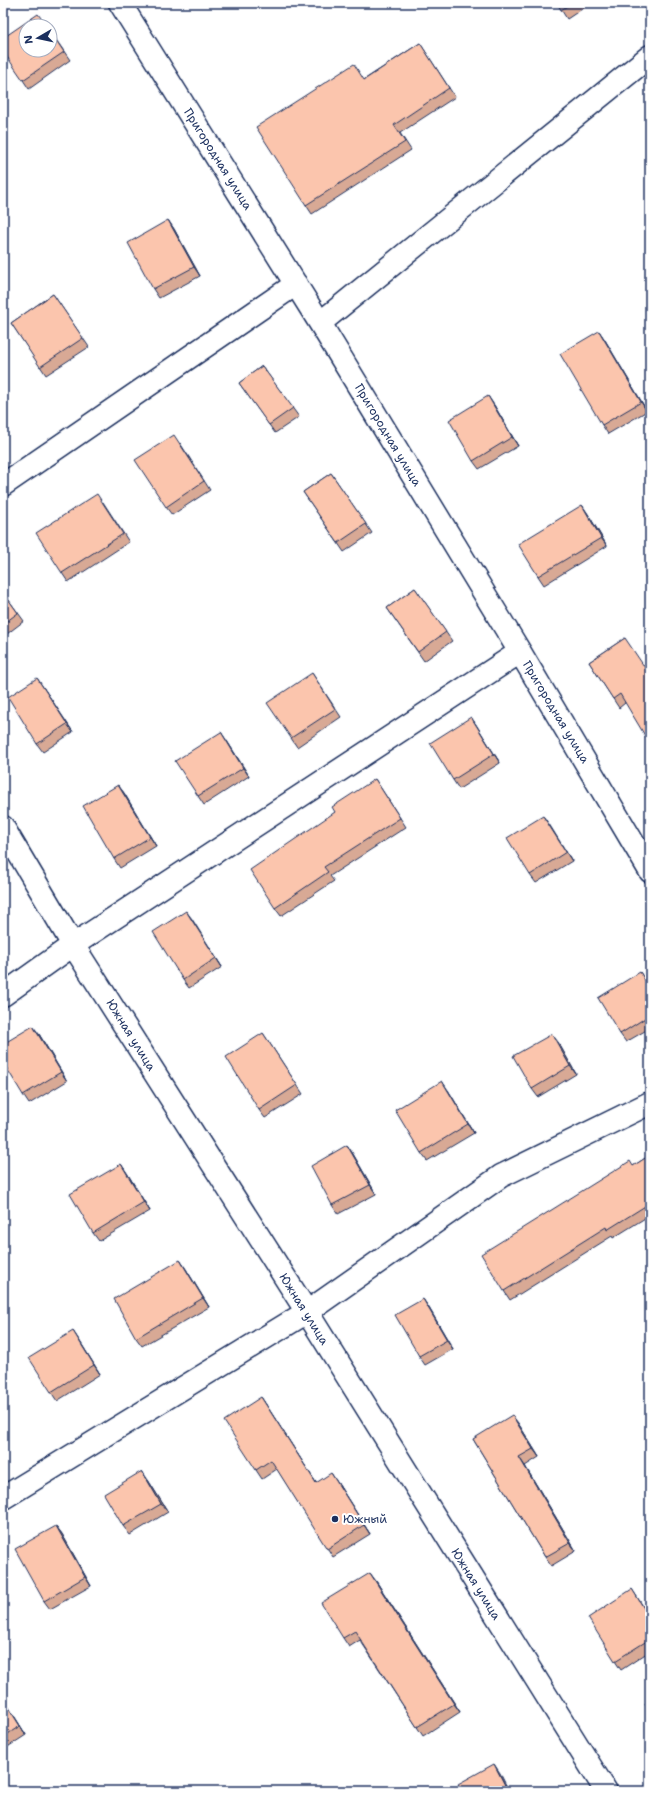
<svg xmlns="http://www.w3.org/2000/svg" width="653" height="1794" font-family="'Shantell Sans',sans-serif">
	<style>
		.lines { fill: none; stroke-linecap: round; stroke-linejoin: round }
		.minor-casing { stroke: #1b2f5e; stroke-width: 25 }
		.minor { stroke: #fff; stroke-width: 22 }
		.wall { fill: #d8a995; stroke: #1b2f5e }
		.shaded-wall { fill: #b08a79; stroke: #1b2f5e }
		.building { fill: #fbc5ad; stroke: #1b2f5e }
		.poi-dot { fill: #1b2f5e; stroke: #fff; stroke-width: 1.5 }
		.labels { text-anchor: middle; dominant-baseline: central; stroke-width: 4; stroke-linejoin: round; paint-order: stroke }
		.street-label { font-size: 12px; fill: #1b2f5e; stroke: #fff }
		.poi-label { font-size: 12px; fill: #1b2f5e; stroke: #fff; text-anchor: start }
	</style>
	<rect width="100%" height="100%" fill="#fff"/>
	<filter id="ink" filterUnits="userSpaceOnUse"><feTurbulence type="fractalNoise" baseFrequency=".025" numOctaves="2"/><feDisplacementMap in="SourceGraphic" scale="8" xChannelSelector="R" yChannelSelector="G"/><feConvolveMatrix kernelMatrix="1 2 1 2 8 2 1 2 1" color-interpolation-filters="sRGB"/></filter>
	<g filter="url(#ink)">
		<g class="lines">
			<defs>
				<path id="minor" d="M 120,3 L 320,323 L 520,652 L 650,871
					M 320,323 L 650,56
					M 3,485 L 296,284
					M 3,827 L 73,945 L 307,1312 L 606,1791
					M 3,995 L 73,945 L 520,652
					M 3,1498 L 307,1312 L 501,1176 L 650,1103"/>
			</defs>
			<!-- minor casing -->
			<use href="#minor" class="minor-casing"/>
			<!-- minor -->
			<use href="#minor" class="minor"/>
		</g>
		<!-- wall -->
		<path class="wall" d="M 557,3 L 591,3 L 567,19 Z
			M 50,31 L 70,60 L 29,89 L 23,80 Z
			M 420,43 L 455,97 L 400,133 L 411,150 L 312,214 L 306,205 L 365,79 Z
			M 168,220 L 174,229 L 200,276 L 159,298 L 153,289 Z
			M 53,294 L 89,347 L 46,375 L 11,323 Z
			M 599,331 L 605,340 L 647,411 L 608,434 L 602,425 Z
			M 262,366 L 299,417 L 275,433 L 239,383 Z
			M 3,398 L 8,405 L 3,408 Z
			M 494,405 L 518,446 L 479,469 L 473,461 Z
			M 180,443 L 210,490 L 172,515 L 166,507 Z
			M 331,473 L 372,533 L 344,552 L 303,492 Z
			M 103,502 L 129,542 L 68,582 L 62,573 Z
			M 582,505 L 588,514 L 607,546 L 544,585 L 538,576 Z
			M 415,588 L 452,641 L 424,661 L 387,608 Z
			M 3,592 L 24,621 L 3,637 Z
			M 625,638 L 625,703 L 619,708 L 589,662 Z
			M 312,673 L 341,717 L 297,747 L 291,738 Z
			M 43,687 L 73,732 L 43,752 L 37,744 Z
			M 471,717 L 500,763 L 459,789 L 453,780 Z
			M 227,741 L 249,776 L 204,805 L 198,796 Z
			M 375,779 L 406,827 L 330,876 L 334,881 L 281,916 L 275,908 L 335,812 Z
			M 118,785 L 124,793 L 156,846 L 120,868 L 114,859 Z
			M 543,816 L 572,861 L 536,883 L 530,875 Z
			M 186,911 L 222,967 L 189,988 L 183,980 Z
			M 640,972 L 650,987 L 650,1028 L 626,1042 L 620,1034 Z
			M 263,1033 L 303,1094 L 265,1118 L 259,1110 Z
			M 39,1034 L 67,1081 L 29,1104 L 23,1095 Z
			M 558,1042 L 576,1074 L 538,1097 L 532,1089 Z
			M 448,1090 L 474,1133 L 427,1161 L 421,1153 Z
			M 347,1145 L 353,1154 L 376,1194 L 338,1214 L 332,1205 Z
			M 650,1155 L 650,1215 L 613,1238 L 612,1236 L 510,1300 L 504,1291 L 633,1166 Z
			M 121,1164 L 127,1173 L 150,1211 L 99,1241 L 93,1233 Z
			M 180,1260 L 186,1269 L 209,1307 L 142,1346 L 136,1338 Z
			M 423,1299 L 429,1308 L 453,1349 L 425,1365 L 419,1356 Z
			M 79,1340 L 100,1374 L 57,1401 L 51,1392 Z
			M 261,1397 L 316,1483 L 337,1482 L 370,1534 L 333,1557 L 277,1469 L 262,1479 L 256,1470 Z
			M 518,1423 L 539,1457 L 525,1466 L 576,1551 L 551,1566 L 545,1557 L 473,1439 Z
			M 148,1480 L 168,1512 L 130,1535 L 123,1526 Z
			M 56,1526 L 62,1534 L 91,1586 L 50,1609 L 44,1601 Z
			M 376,1581 L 460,1712 L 423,1736 L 360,1640 L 349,1647 L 343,1638 Z
			M 632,1589 L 650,1617 L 650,1651 L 621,1670 L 615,1661 Z
			M 3,1698 L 26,1735 L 3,1750 Z"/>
		<!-- shaded-wall -->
		<path class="shaded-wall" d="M 168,220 L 174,229 L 200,276 L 194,267 Z
			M 599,331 L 605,340 L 647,411 L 641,402 Z
			M 488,396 L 494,405 L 518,446 L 512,437 Z
			M 582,505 L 588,514 L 607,546 L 601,538 Z
			M 37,678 L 73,732 L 67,724 Z
			M 471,717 L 477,726 L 500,763 L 494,754 Z
			M 221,732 L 227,741 L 249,776 L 243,768 Z
			M 118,785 L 124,793 L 156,846 L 150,837 Z
			M 543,816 L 549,824 L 572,861 L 566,852 Z
			M 186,911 L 192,919 L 222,967 L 216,958 Z
			M 33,1026 L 39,1034 L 67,1081 L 61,1072 Z
			M 552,1034 L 558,1042 L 576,1074 L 570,1066 Z
			M 442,1081 L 448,1090 L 474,1133 L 468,1124 Z
			M 347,1145 L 353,1154 L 376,1194 L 370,1185 Z
			M 121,1164 L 127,1173 L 150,1211 L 144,1202 Z
			M 180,1260 L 186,1269 L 209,1307 L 203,1298 Z
			M 423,1299 L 429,1308 L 453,1349 L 447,1340 Z
			M 73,1331 L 79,1340 L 100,1374 L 94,1365 Z
			M 261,1397 L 267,1406 L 322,1492 L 316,1483 Z
			M 512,1415 L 518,1423 L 539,1457 L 533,1449 Z
			M 519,1457 L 525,1466 L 576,1551 L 570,1543 Z
			M 142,1471 L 148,1480 L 168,1512 L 161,1504 Z
			M 331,1473 L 337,1482 L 370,1534 L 364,1525 Z
			M 56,1526 L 62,1534 L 91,1586 L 85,1577 Z
			M 370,1573 L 376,1581 L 460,1712 L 454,1704 Z
			M 3,1698 L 26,1735 L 3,1699 Z
			M 494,1764 L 500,1773 L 509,1791 L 508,1791 Z"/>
		<!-- building -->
		<path class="building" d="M 557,3 L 572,3 L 561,10 Z
			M 38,14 L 47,26 L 26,26 L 26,50 L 50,50 L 50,31 L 64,52 L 23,80 L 3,51 L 3,38 Z
			M 420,43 L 449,88 L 394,125 L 405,142 L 306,205 L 256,127 L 354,64 L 364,80 Z
			M 168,220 L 194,267 L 153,289 L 128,243 Z
			M 53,294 L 83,338 L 40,367 L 11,323 Z
			M 599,331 L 641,402 L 602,425 L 560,354 Z
			M 262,366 L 293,408 L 269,425 L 239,383 Z
			M 488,396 L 512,437 L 473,461 L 449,420 Z
			M 174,435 L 204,481 L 166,507 L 135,460 Z
			M 331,473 L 366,524 L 338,543 L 303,492 Z
			M 97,494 L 123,534 L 62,573 L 36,533 Z
			M 582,505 L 601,538 L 538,576 L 518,544 Z
			M 415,588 L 446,632 L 418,652 L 387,608 Z
			M 3,592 L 18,613 L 3,624 Z
			M 625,638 L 650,675 L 650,744 L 620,694 L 613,699 L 589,662 Z
			M 312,673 L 335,709 L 291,738 L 267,703 Z
			M 37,678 L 67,724 L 37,744 L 8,697 Z
			M 471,717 L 494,754 L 453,780 L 430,743 Z
			M 221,732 L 243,768 L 198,796 L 175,761 Z
			M 375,779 L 400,818 L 324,867 L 328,872 L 275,908 L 250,870 L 335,812 L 332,807 Z
			M 118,785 L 150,837 L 114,859 L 83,806 Z
			M 543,816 L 566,852 L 530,875 L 507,838 Z
			M 186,911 L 216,958 L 183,980 L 153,932 Z
			M 640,972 L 650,988 L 650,1015 L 620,1034 L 598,998 Z
			M 33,1026 L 61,1072 L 23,1095 L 3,1062 L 3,1044 Z
			M 263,1033 L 297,1085 L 259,1110 L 226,1057 Z
			M 552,1034 L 570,1066 L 532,1089 L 513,1056 Z
			M 442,1081 L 468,1124 L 421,1153 L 395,1110 Z
			M 347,1145 L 370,1185 L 332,1205 L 311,1166 Z
			M 650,1155 L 650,1203 L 607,1230 L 606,1227 L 504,1291 L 481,1254 L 630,1161 L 633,1166 Z
			M 121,1164 L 144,1202 L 93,1233 L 70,1194 Z
			M 180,1260 L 203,1298 L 136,1338 L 114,1299 Z
			M 423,1299 L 447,1340 L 419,1356 L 395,1315 Z
			M 73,1331 L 94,1365 L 51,1392 L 29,1358 Z
			M 261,1397 L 316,1483 L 331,1473 L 364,1525 L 327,1549 L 271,1460 L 256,1470 L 224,1421 Z
			M 512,1415 L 533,1449 L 519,1457 L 570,1543 L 545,1557 L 473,1439 Z
			M 142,1471 L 161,1504 L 123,1526 L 104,1494 Z
			M 56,1526 L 85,1577 L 44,1601 L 15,1549 Z
			M 370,1573 L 454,1704 L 417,1727 L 355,1631 L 343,1638 L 321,1603 Z
			M 632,1589 L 650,1618 L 650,1639 L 615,1661 L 588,1618 Z
			M 3,1699 L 20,1726 L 3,1737 Z
			M 650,1700 L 650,1712 L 645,1704 Z
			M 494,1764 L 508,1791 L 462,1791 L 458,1784 Z"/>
	</g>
	<!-- markers -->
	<circle class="poi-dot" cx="335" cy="1519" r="4"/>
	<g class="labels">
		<!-- street labels -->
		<g class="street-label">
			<text transform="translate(218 159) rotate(58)">Пригородная улица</text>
			<text transform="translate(388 435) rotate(59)">Пригородная улица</text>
			<text transform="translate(556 712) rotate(59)">Пригородная улица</text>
			<text transform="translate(131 1035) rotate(58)">Южная улица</text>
			<text transform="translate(304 1309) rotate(58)">Южная улица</text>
			<text transform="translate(476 1584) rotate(58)">Южная улица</text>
		</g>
		<!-- poi labels -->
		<g class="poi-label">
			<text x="343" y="1519">Южный</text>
		</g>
	</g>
	<!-- margin -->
	<rect width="653" height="1794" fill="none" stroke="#fff" stroke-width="16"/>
	<rect x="8" y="8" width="637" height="1778" fill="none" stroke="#1b2f5e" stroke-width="1.5" filter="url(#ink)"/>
	<!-- north arrow -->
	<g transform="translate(38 38) rotate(261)"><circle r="19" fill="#ffffff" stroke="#a4acbf"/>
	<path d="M0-3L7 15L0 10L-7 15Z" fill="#1b2f5e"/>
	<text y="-6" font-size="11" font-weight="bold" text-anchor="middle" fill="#1b2f5e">N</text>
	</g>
</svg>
